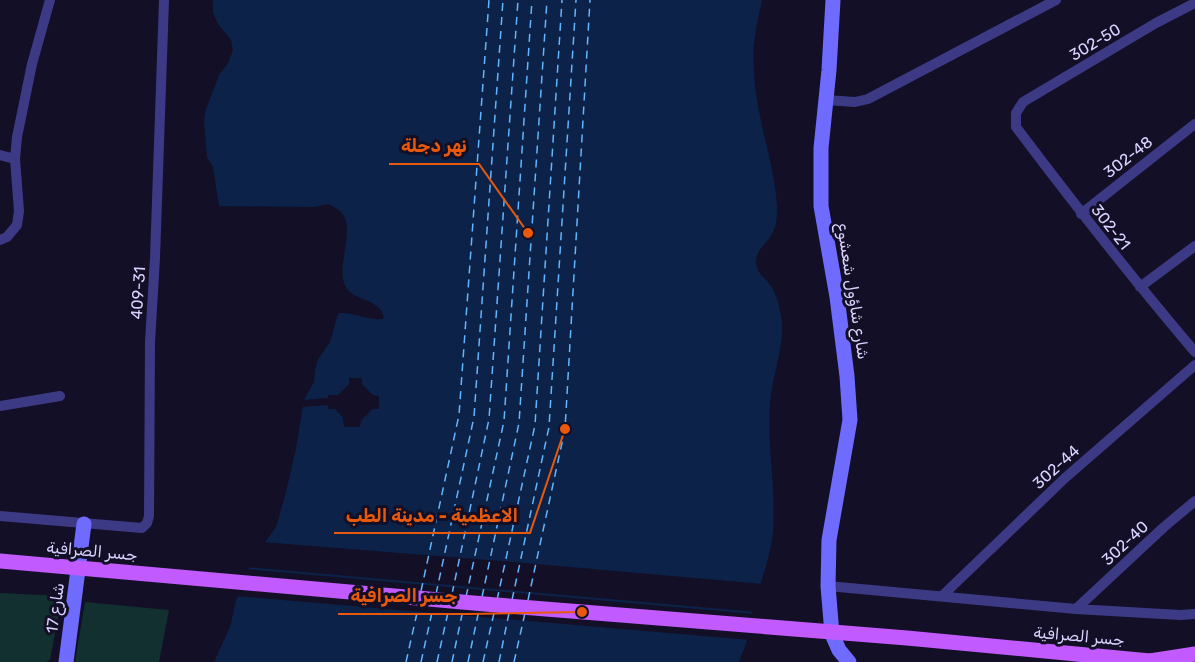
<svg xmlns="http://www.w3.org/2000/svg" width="1195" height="662" font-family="Rubik,Cairo,sans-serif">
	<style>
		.green { fill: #12302f }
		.water { fill: #0c2248 }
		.pier { fill: #130f26 }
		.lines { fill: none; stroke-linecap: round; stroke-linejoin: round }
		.ferry { stroke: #62b6ff; stroke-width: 1.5; stroke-dasharray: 8 6; stroke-linecap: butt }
		.street { stroke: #3d3a85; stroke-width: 10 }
		.secondary { stroke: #6f6bff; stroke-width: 15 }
		.primary { stroke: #c25bff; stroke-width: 15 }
		.primary-bridge { stroke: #c25bff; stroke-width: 15 }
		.labels { text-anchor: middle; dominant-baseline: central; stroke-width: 6; stroke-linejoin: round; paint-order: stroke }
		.street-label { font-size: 16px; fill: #d9d4ff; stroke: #130f26 }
		.leader { fill: none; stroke: #e8590c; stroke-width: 2 }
		.callout-dot { fill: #e8590c; stroke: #130f26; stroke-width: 2 }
		.callout-label { font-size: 18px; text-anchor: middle; font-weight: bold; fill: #e8590c; stroke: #130f26; stroke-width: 6; stroke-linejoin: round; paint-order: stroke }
	</style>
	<rect width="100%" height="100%" fill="#130f26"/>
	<!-- green -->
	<path class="green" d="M 0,593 L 62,596 L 50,660 L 46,662 L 0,662 Z
		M 85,602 L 169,610 L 159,662 L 75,662 Z"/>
	<!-- water -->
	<path class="water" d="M 213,0 L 762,0 C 760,12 756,24 755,36 C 753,48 753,60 754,72 C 756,117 774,161 777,206 C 777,215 777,224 773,232 C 768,243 755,250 756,263 C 756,273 768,280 773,289 C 778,299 781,313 782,324 C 783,352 772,376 770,404 C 767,446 776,488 773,531 C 771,555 762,578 755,601 C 751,612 751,625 748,637 C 746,645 742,653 739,662 L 214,662 L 230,627 L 236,601 L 251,562 L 276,527 L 286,492 L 296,448 L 304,400 L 314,382 L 315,370 L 318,359 L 330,342 L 337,317 L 339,313 C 354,312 368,321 383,319 L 384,318 C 380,296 350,303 344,283 C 338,265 352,236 345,218 C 342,211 335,207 328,204 L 314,207 L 219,206 L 213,167 L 207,157 L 204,121 L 205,112 L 219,75 L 228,63 L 233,50 L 231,40 L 218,24 L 213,13 Z"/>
	<!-- pier -->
	<path class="pier" d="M 349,378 L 362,378 L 362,384 L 373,395 L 379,396 L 379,409 L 372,409 L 361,421 L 360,427 L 344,427 L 343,418 L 335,409 L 328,409 L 328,405 L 303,407 L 304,400 L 328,398 L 328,395 L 338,395 L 349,384 Z
		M 262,542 L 513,562 L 763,584 L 756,612 L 246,567 L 249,561 Z
		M 245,569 L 755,614 L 751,640 L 235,596 Z"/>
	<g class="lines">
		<!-- ferry -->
		<path class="ferry" d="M 421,591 L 459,415 L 489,0
			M 436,594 L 474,417 L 503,0
			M 452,594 L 489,419 L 518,0
			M 466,597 L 504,421 L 532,0
			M 482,597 L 519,423 L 547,0
			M 497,600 L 535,425 L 562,0
			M 512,600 L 549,427 L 576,0
			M 528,600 L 565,429 L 590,0
			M 406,662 L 419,604
			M 421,662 L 433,608
			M 437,662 L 449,608
			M 452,662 L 463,610
			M 468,662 L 479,610
			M 483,662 L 494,613
			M 499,662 L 509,613
			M 514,662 L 525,613"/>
		<!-- street -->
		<path class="street" d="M 1195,3 L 1156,23 L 1023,102 L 1016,113 L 1016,127 C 1074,204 1133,279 1195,352
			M 826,100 L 855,102 L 868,99 L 1056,0
			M 0,155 L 15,159
			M 1081,214 L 1195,124
			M 0,240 L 7,237 L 17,225 L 19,211 L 15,159 L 17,137 L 32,64 L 50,0
			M 1140,287 L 1195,246
			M 0,406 L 60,396
			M 0,516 L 142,528 L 147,523 L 149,516 L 150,342 L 155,258 L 164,0
			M 828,586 L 1076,609 L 1180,615 L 1195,614
			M 942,596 L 1065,478 L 1195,365
			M 1076,609 L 1164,527 L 1195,501"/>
		<!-- secondary -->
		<path class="secondary" d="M 833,0 L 829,70 L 821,148 L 821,206 L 837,297 L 847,376 L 850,420 L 829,540 L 828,586 L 832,634 L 839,650 L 849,662
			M 66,662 L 84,524"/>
		<!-- primary -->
		<path class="primary" d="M 1150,661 L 1195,654"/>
		<!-- primary-bridge -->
		<path class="primary-bridge" d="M 0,561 L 496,605 L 907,638 L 1150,661"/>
	</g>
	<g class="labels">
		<!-- street labels -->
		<g class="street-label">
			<text transform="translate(1095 42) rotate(-31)">302-50</text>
			<text transform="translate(1128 157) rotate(-38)">302-48</text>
			<text transform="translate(1111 227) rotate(52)">302-21</text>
			<text transform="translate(853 291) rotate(81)">شارع شاؤول شعشوع</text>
			<text transform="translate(138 293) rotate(-86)">409-31</text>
			<text transform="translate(1056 467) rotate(-42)">302-44</text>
			<text transform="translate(1125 543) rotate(-43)">302-40</text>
			<text transform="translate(92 551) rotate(5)">جسر الصرافية</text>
			<text transform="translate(55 608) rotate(-82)">شارع 17</text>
			<text transform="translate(1079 636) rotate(5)">جسر الصرافية</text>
		</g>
	</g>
	<!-- callouts -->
	<path class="leader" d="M528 233L479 164H389M565 429L530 533H334M582 612L469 614H338"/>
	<g class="callout-dot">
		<circle cx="528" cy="233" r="6"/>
		<circle cx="565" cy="429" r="6"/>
		<circle cx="582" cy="612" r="6"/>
	</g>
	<g class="callout-label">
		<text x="434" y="152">نهر دجلة</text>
		<text x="432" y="522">الاعظمية - مدينة الطب</text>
		<text x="404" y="602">جسر الصرافية</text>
	</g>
</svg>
